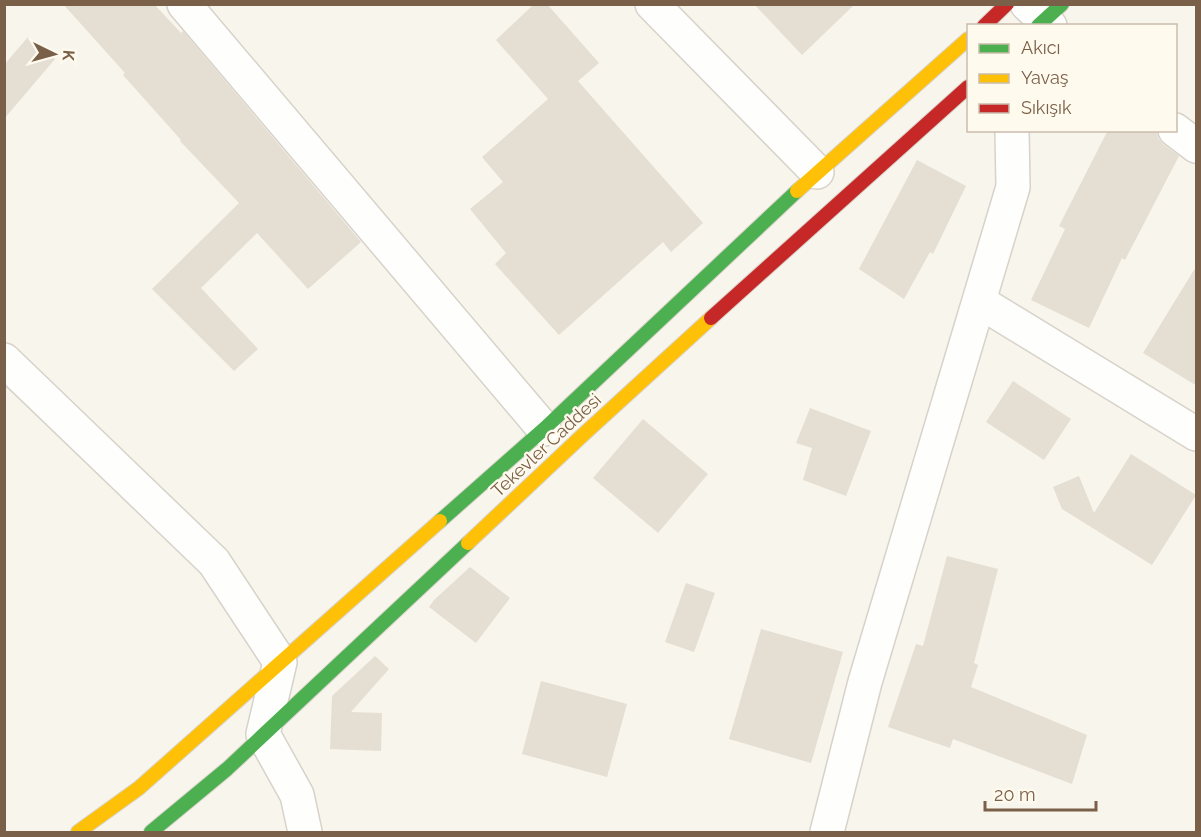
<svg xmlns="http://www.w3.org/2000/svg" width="1201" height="837" font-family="Raleway,sans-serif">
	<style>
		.building { fill: #e5ded3 }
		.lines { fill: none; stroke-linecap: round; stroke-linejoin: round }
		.street-casing { stroke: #d7d2ca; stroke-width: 36 }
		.fast-casing { stroke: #d8d2c9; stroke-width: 16 }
		.slow-casing { stroke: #d8d2c9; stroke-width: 16 }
		.jam-casing { stroke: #d8d2c9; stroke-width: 16 }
		.street { stroke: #fefefc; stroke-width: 33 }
		.fast { stroke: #4caf50; stroke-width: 14 }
		.slow { stroke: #ffc107; stroke-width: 14 }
		.jam { stroke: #c62828; stroke-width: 14 }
		.labels { text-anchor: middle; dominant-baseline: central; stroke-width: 4.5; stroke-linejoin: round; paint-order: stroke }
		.street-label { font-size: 18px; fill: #7a6048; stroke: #fffaee }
	</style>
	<rect width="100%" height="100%" fill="#f8f5ec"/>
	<!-- building -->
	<path class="building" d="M 63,4 L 154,4 L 181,33 L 183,31 L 361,242 L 308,289 L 257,233 L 201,288 L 258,349 L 234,371 L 152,289 L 239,203 L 180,141 L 181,140 L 123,75 L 125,73 Z
		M 534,4 L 547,4 L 599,63 L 578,81 L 703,223 L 671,252 L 663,242 L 559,335 L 495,264 L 506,253 L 470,209 L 503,182 L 482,157 L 548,99 L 496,40 Z
		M 754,4 L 855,4 L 802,55 Z
		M 28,37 L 55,59 L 4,119 L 4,65 Z
		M 1108,130 L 1155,130 L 1157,131 L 1158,138 L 1163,144 L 1179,156 L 1125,260 L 1122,258 L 1089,328 L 1031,300 L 1065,229 L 1059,226 Z
		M 917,160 L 966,186 L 933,254 L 930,252 L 904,299 L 859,269 Z
		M 1197,265 L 1197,386 L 1143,353 Z
		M 1013,381 L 1071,419 L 1044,460 L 986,422 Z
		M 810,408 L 871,431 L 846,496 L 803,480 L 812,448 L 796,443 Z
		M 643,419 L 708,474 L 658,533 L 593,478 Z
		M 1131,454 L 1196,495 L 1152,565 L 1062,509 L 1053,487 L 1079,476 L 1094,513 Z
		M 947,556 L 998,569 L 974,663 L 978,665 L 971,687 L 1087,735 L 1072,784 L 953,739 L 950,748 L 888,727 L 916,644 L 923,646 Z
		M 470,567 L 510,598 L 476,643 L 429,607 L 434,600 Z
		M 686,583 L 715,593 L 694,652 L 665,642 Z
		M 761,629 L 843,652 L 811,763 L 729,739 Z
		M 375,656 L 389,669 L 351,712 L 382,713 L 381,751 L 330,749 L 332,696 Z
		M 541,681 L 627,704 L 607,777 L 522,754 Z"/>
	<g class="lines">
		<defs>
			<path id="street" d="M 184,4 L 544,429
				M 652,4 L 817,172
				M 1027,4 L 1050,26
				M 1175,130 L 1196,146
				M 980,302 L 1196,434
				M 4,360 L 214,562 L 280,662 L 263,734 L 297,795 L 305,832
				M 827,832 L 865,682 L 1013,187 L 1012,130"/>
			<path id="fast" d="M 1038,26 L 1062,4
				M 440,521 L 544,429 L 797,191
				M 151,832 L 227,769 L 468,543"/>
			<path id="slow" d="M 797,191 L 968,39
				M 468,543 L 585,433 L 711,318
				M 78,832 L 139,788 L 440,521"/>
			<path id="jam" d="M 984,26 L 1007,4
				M 711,318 L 968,87"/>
		</defs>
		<!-- street casing -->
		<use href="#street" class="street-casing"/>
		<!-- fast casing -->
		<use href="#fast" class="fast-casing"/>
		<!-- slow casing -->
		<use href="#slow" class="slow-casing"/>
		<!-- jam casing -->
		<use href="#jam" class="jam-casing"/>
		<!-- street -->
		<use href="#street" class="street"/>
		<!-- fast -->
		<use href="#fast" class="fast"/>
		<!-- slow -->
		<use href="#slow" class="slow"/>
		<!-- jam -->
		<use href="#jam" class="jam"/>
	</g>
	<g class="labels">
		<!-- street labels -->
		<g class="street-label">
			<text transform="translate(546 445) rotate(-43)">Tekevler Caddesi</text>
		</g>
	</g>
	<!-- border -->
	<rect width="1201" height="837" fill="none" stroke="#7a6048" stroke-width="12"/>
	<!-- legend -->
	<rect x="967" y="24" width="210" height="108" fill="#fffaee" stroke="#cabcac" stroke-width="1.5"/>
	<rect x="979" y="44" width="30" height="9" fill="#4caf50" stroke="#cabcac" stroke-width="1.5"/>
	<text x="1021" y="54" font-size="18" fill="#7a6048">Akıcı</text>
	<rect x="979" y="74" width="30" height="9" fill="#ffc107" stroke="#cabcac" stroke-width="1.5"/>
	<text x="1021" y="84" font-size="18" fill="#7a6048">Yavaş</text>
	<rect x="979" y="104" width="30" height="9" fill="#c62828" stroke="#cabcac" stroke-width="1.5"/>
	<text x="1021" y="114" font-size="18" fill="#7a6048">Sıkışık</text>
	<!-- north arrow -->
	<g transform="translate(54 54) rotate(95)" stroke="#fffaee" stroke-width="4.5" paint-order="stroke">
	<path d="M0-4.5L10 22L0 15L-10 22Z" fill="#7a6048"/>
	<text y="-9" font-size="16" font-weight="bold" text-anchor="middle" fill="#7a6048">K</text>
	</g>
	<!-- scale -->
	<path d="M985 801v9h111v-9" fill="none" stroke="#7a6048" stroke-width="3"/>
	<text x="994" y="801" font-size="18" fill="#7a6048" stroke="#fffaee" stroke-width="4.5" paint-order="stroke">20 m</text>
</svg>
